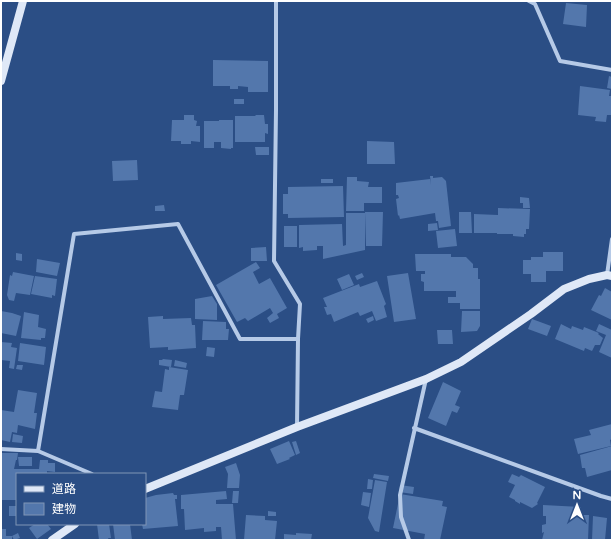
<svg xmlns="http://www.w3.org/2000/svg" width="613" height="541" font-family="'Varela Round','Noto Sans JP',sans-serif">
	<style>
		.building { fill: #5377ac }
		.lines { fill: none; stroke-linecap: round; stroke-linejoin: round }
		.street { stroke: #b6cae7; stroke-width: 4 }
		.secondary { stroke: #dfe8f7; stroke-width: 8 }
	</style>
	<rect width="100%" height="100%" fill="#2b4e85"/>
	<!-- building -->
	<path class="building" d="M 566,3 L 587,5 L 586,27 L 563,24 Z
		M 213,60 L 268,61 L 268,92 L 248,92 L 248,87 L 238,86 L 238,89 L 230,89 L 230,86 L 213,86 Z
		M 609,76 L 612,77 L 612,89 L 607,88 Z
		M 580,86 L 610,90 L 609,96 L 612,96 L 612,115 L 607,115 L 606,122 L 595,121 L 596,117 L 578,115 Z
		M 234,99 L 244,99 L 244,104 L 234,104 Z
		M 184,115 L 194,115 L 194,120 L 197,121 L 196,126 L 200,126 L 200,142 L 191,141 L 191,144 L 181,144 L 181,141 L 171,141 L 172,120 L 184,120 Z
		M 256,115 L 264,115 L 265,124 L 268,124 L 268,134 L 265,133 L 265,142 L 235,142 L 235,116 L 255,116 Z
		M 219,120 L 233,120 L 233,148 L 231,148 L 231,149 L 221,148 L 221,142 L 214,142 L 214,148 L 204,148 L 204,121 L 219,121 Z
		M 367,141 L 394,142 L 395,164 L 367,164 Z
		M 255,147 L 269,147 L 269,155 L 256,155 Z
		M 137,160 L 138,180 L 113,181 L 112,161 Z
		M 430,176 L 433,176 L 433,178 L 442,177 L 446,181 L 451,226 L 439,228 L 438,221 L 436,221 L 435,213 L 400,219 L 399,215 L 398,216 L 396,199 L 399,198 L 398,195 L 396,195 L 396,183 L 430,179 L 431,185 Z
		M 347,177 L 357,177 L 357,181 L 369,182 L 368,187 L 382,187 L 382,203 L 364,203 L 364,211 L 346,211 Z
		M 321,179 L 333,179 L 333,183 L 321,183 Z
		M 343,186 L 344,217 L 288,218 L 288,214 L 283,214 L 283,194 L 288,194 L 288,187 Z
		M 520,197 L 529,198 L 530,208 L 523,208 L 523,203 L 520,203 Z
		M 164,205 L 165,211 L 155,211 L 155,206 Z
		M 498,208 L 530,209 L 529,229 L 526,229 L 526,234 L 524,234 L 524,237 L 513,236 L 513,234 L 497,234 L 497,233 L 474,233 L 474,214 L 498,215 Z
		M 365,212 L 383,212 L 382,246 L 366,246 Z
		M 459,212 L 471,212 L 472,233 L 459,233 Z
		M 346,213 L 365,213 L 365,250 L 323,259 L 323,246 L 317,246 L 317,250 L 303,251 L 303,247 L 299,248 L 299,225 L 342,224 L 343,246 L 346,245 Z
		M 437,223 L 438,230 L 428,231 L 428,224 Z
		M 284,226 L 297,226 L 297,247 L 284,247 Z
		M 455,229 L 457,246 L 438,248 L 436,231 Z
		M 266,247 L 267,261 L 251,261 L 251,248 Z
		M 543,252 L 563,252 L 563,271 L 546,271 L 546,282 L 531,282 L 531,274 L 523,274 L 523,260 L 531,260 L 531,257 L 543,257 Z
		M 16,253 L 22,254 L 22,261 L 16,260 Z
		M 415,254 L 451,254 L 451,257 L 466,257 L 473,264 L 473,268 L 478,268 L 478,279 L 480,279 L 480,309 L 460,309 L 460,303 L 448,303 L 448,297 L 456,297 L 456,291 L 424,291 L 424,282 L 421,281 L 421,274 L 425,274 L 425,271 L 416,271 Z
		M 37,259 L 60,263 L 57,276 L 36,272 Z
		M 256,262 L 260,268 L 253,272 L 259,284 L 270,278 L 287,308 L 277,314 L 279,318 L 270,323 L 267,318 L 273,313 L 270,308 L 248,321 L 245,318 L 237,322 L 216,285 Z
		M 13,272 L 34,276 L 30,295 L 16,293 L 14,301 L 9,300 L 7,295 L 10,275 L 12,276 Z
		M 362,273 L 364,277 L 357,280 L 355,276 Z
		M 408,273 L 416,319 L 394,322 L 387,276 Z
		M 349,274 L 354,285 L 342,290 L 337,279 Z
		M 35,276 L 57,279 L 55,296 L 52,295 L 52,298 L 31,294 Z
		M 377,281 L 386,304 L 384,306 L 387,317 L 376,321 L 372,311 L 360,316 L 358,312 L 334,322 L 331,314 L 327,315 L 324,307 L 327,307 L 323,298 L 359,284 L 360,287 Z
		M 605,288 L 612,292 L 612,320 L 591,310 L 599,295 L 601,296 Z
		M 212,296 L 217,304 L 217,320 L 195,319 L 195,299 Z
		M 1,311 L 12,313 L 21,316 L 16,336 L 1,333 Z
		M 462,311 L 480,311 L 480,326 L 477,331 L 461,332 Z
		M 24,312 L 39,315 L 38,327 L 46,329 L 45,338 L 41,338 L 41,340 L 21,338 Z
		M 163,316 L 163,319 L 191,318 L 192,325 L 195,325 L 196,348 L 168,350 L 168,347 L 150,348 L 148,317 Z
		M 373,316 L 374,320 L 368,323 L 366,319 Z
		M 532,319 L 551,326 L 547,336 L 528,329 Z
		M 203,321 L 226,322 L 226,329 L 229,329 L 228,340 L 202,340 Z
		M 561,324 L 571,329 L 572,326 L 583,330 L 584,327 L 599,333 L 598,334 L 603,338 L 600,345 L 595,345 L 592,351 L 585,348 L 584,351 L 555,339 Z
		M 599,324 L 612,330 L 612,358 L 599,352 L 606,335 L 596,331 Z
		M 437,330 L 452,330 L 453,344 L 438,344 Z
		M 1,342 L 12,343 L 11,347 L 17,348 L 14,369 L 9,368 L 10,361 L 1,360 Z
		M 20,343 L 46,347 L 44,365 L 18,361 Z
		M 207,347 L 215,348 L 214,357 L 206,356 Z
		M 163,359 L 172,360 L 171,367 L 159,365 L 159,360 L 162,360 Z
		M 175,360 L 187,363 L 186,368 L 174,366 Z
		M 17,365 L 23,365 L 22,370 L 16,369 Z
		M 169,367 L 188,370 L 184,395 L 180,395 L 178,410 L 152,407 L 155,391 L 162,392 L 165,369 L 169,370 Z
		M 443,382 L 461,391 L 455,405 L 460,407 L 457,413 L 452,411 L 446,426 L 428,418 Z
		M 18,390 L 37,393 L 34,413 L 37,413 L 35,429 L 18,425 L 17,433 L 12,432 L 10,442 L 1,440 L 1,410 L 14,412 Z
		M 612,424 L 612,439 L 610,440 L 611,446 L 578,454 L 574,439 L 591,435 L 589,430 Z
		M 13,434 L 23,436 L 22,443 L 12,442 Z
		M 289,441 L 295,455 L 289,458 L 290,459 L 277,464 L 270,449 Z
		M 296,441 L 300,453 L 296,455 L 292,442 Z
		M 612,446 L 612,470 L 587,477 L 585,468 L 582,468 L 580,455 Z
		M 2,453 L 18,453 L 17,460 L 16,460 L 14,469 L 39,469 L 40,460 L 48,460 L 48,463 L 55,463 L 55,472 L 47,471 L 47,474 L 17,474 L 17,500 L 1,500 L 1,456 L 2,456 Z
		M 18,457 L 32,457 L 32,466 L 19,466 Z
		M 236,463 L 240,475 L 239,488 L 227,488 L 228,474 L 225,467 Z
		M 374,474 L 389,476 L 388,481 L 373,478 Z
		M 512,474 L 519,477 L 521,475 L 545,487 L 537,503 L 538,504 L 532,508 L 520,502 L 520,504 L 515,501 L 515,500 L 509,497 L 515,485 L 508,482 Z
		M 368,479 L 373,480 L 372,489 L 367,489 Z
		M 375,480 L 387,482 L 379,532 L 375,531 L 368,518 Z
		M 400,485 L 414,487 L 413,494 L 399,492 Z
		M 226,491 L 227,499 L 216,500 L 216,504 L 233,504 L 236,540 L 222,540 L 221,527 L 216,527 L 216,531 L 204,532 L 204,528 L 185,530 L 184,509 L 181,509 L 181,495 Z
		M 233,491 L 239,491 L 238,503 L 232,503 Z
		M 363,492 L 371,493 L 369,507 L 361,505 Z
		M 173,493 L 174,495 L 177,495 L 177,499 L 175,499 L 178,526 L 143,529 L 142,524 L 145,524 L 145,498 L 156,495 Z
		M 400,494 L 443,501 L 442,506 L 447,507 L 440,540 L 424,540 L 425,534 L 393,528 Z
		M 543,505 L 581,507 L 581,515 L 576,514 L 576,517 L 583,518 L 583,515 L 589,515 L 588,540 L 542,540 L 544,532 L 542,533 L 542,525 L 546,524 L 546,516 L 543,516 Z
		M 9,506 L 17,506 L 16,516 L 9,516 Z
		M 268,511 L 276,512 L 276,516 L 268,516 Z
		M 246,515 L 265,516 L 265,520 L 277,521 L 275,540 L 244,540 Z
		M 593,516 L 607,518 L 605,540 L 592,540 Z
		M 35,524 L 47,524 L 51,529 L 37,539 L 29,528 Z
		M 97,524 L 109,524 L 111,538 L 108,538 L 109,540 L 99,540 Z
		M 113,524 L 130,524 L 132,540 L 115,540 Z
		M 1,529 L 6,529 L 6,536 L 12,536 L 12,540 L 1,540 Z
		M 18,533 L 20,538 L 14,540 L 12,536 Z
		M 296,533 L 312,534 L 311,540 L 284,540 L 284,534 L 296,535 Z"/>
	<g class="lines">
		<!-- street -->
		<path class="street" d="M 276,1 L 276,110 L 274,261 L 300,304 L 298,339 L 297,427
			M 529,1 L 535,4 L 560,61 L 612,70
			M 607,275 L 612,239
			M 414,428 L 601,496 L 612,499
			M 1,449 L 38,451 L 92,474
			M 38,451 L 74,234 L 178,224 L 240,339 L 298,339
			M 409,540 L 401,517 L 400,495 L 426,379"/>
		<!-- secondary -->
		<path class="secondary" d="M 1,81 L 23,1
			M 145,489 L 297,427 L 426,379 L 461,362 L 531,314 L 564,289 L 589,279 L 607,275 L 612,276
			M 52,540 L 75,524"/>
	</g>
	<!-- border -->
	<rect width="613" height="541" fill="none" stroke="#ffffff" stroke-width="4"/>
	<!-- legend -->
	<rect x="16" y="473" width="130" height="52" fill="#2b4e85" stroke="#8095b6"/>
	<rect x="24" y="486" width="20" height="6" fill="#dfe8f7" stroke="#8095b6"/>
	<text x="52" y="493" font-size="12" fill="#ffffff">道路</text>
	<rect x="24" y="503" width="20" height="12" fill="#5377ac" stroke="#8095b6"/>
	<text x="52" y="513" font-size="12" fill="#ffffff">建物</text>
	<!-- north arrow -->
	<g transform="translate(577 505)" stroke="#2b4e85" stroke-width="3" paint-order="stroke">
	<path d="M0-3L7 15L0 10L-7 15Z" fill="#ffffff"/>
	<text y="-6" font-size="11" font-weight="bold" text-anchor="middle" fill="#ffffff">N</text>
	</g>
</svg>
